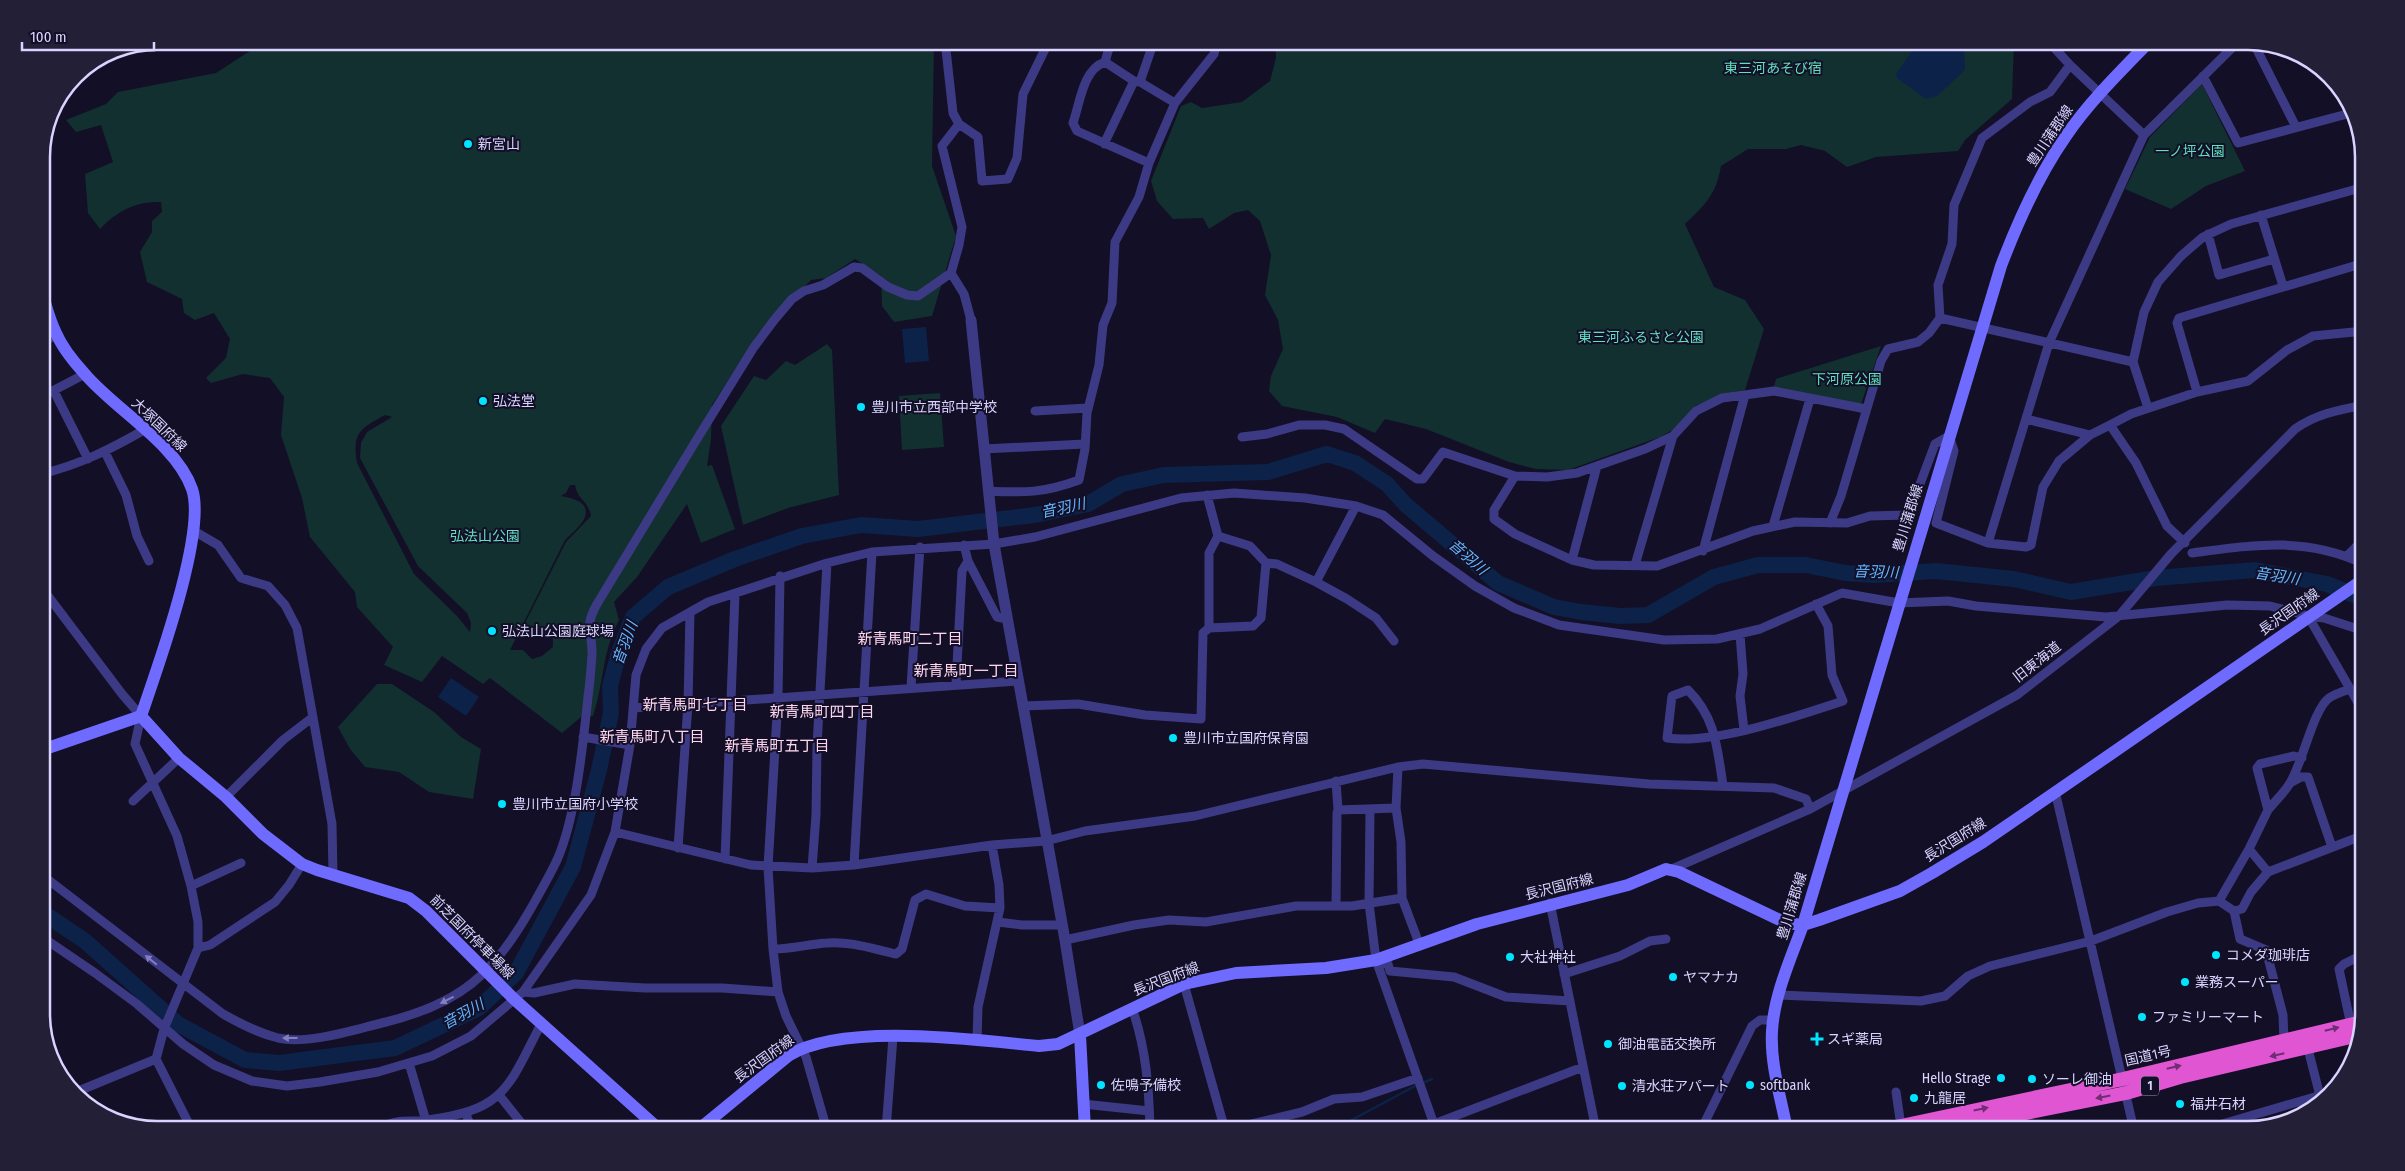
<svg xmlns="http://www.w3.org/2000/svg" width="2405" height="1171" font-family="'Fira Sans Condensed','Noto Sans JP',sans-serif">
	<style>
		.green { fill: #12302f; fill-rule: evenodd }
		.water { fill: #0c2248 }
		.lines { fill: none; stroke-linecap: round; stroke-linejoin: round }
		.stream { stroke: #0c2248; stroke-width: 2.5 }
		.river { stroke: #0c2248; stroke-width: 16 }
		.minor { stroke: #3d3a85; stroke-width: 9 }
		.tertiary { stroke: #3d3a85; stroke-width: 11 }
		.secondary { stroke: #6f6bff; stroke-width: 12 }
		.trunk { stroke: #e055d1; stroke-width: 14 }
		.rail-casing { stroke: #00e5ff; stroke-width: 4.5 }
		.rail { stroke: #130f26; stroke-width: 2.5; stroke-dasharray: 8; stroke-linecap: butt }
		.oneway { fill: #837fbc }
		.oneway2 { fill: #6f2e73 }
		.poi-dot { fill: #00e5ff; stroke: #130f26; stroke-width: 2 }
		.labels { text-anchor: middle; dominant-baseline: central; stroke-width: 4; stroke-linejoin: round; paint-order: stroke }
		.shield { fill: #130f26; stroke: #9e99be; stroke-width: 1 }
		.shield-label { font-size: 12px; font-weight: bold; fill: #d9d4ff }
		.park-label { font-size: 14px; fill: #5fe0c0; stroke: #130f26 }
		.street-label { font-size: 14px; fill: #d9d4ff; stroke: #130f26 }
		.poi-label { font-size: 14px; fill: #d9d4ff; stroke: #130f26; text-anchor: start }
		.water-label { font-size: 15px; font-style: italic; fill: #62b6ff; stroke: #130f26 }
		.neighbourhood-label { font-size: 15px; fill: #ffd6f0; stroke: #130f26 }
		.rim { fill: none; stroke: #d9d4ff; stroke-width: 2.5 }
	</style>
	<rect width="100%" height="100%" fill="#130f26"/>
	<!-- green -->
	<path class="green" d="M 265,41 L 934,41 L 932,166 L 956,236 L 932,316 L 894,322 L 882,306 L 881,276 L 855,259 L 826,278 L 811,280 L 759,333 L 712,405 L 711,439 L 707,466 L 712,465 L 735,529 L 701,543 L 687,504 L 637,577 L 614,602 L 619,620 C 602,652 604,683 593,716 L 581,717 L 562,733 L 490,678 L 483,684 L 442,656 L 422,682 L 384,665 L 393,647 L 357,607 L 355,592 L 310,537 L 302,498 L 281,435 L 284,397 L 270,378 L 243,374 L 211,383 L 206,378 L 226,358 L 230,339 L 214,313 L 195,320 L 184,313 L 182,299 L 147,282 L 140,252 L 152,232 L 152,221 L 162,212 L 161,202 C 136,201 117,211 100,229 L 88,213 L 85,174 L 113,162 L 101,125 L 76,132 L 66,120 L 106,104 L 118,92 L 216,73 ZM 385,415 L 392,417 L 367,432 L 361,443 L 360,458 L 418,566 L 467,613 L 471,623 L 470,632 L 457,616 L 414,574 L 357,463 C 352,432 360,429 385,415 ZM 570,485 L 575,485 C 577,499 589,502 591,516 L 566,542 L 522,629 L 523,636 L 535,636 L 547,633 L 553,637 L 553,647 L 542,656 L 532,659 L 523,650 L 510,650 L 565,540 C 573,532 597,514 580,502 C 575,499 567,497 561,496 L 566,493 Z
		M 975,41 L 1067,41 L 1058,46 L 984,48 Z
		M 1275,41 L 2014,41 L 2012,99 L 1965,140 L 1958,151 L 1876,157 L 1847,167 L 1825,151 L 1801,145 L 1786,149 L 1748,149 L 1721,166 C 1716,195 1705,205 1685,224 L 1714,287 L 1745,300 L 1764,329 L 1745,390 L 1728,393 L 1695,406 L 1678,427 L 1660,437 L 1568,470 L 1536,469 L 1509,462 L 1426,429 L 1385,419 L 1375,433 L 1337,417 L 1282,406 L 1269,391 L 1271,376 L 1283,349 L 1278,320 L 1265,295 L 1271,255 L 1260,221 L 1248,210 L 1234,213 L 1209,229 L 1203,218 L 1173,219 L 1157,201 L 1151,181 L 1181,106 L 1191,102 L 1202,108 L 1242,102 L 1270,81 L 1276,58 Z
		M 2202,84 L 2245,171 L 2206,186 L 2171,209 L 2125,189 L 2150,137 Z
		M 827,344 L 832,350 L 839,495 L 788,508 L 743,525 L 721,426 L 754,376 L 766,380 L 786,361 L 795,365 Z
		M 1881,346 L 1861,404 L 1774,387 L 1776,379 Z
		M 940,393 L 944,447 L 902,450 L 899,396 Z
		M 377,684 L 392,684 L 434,712 L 461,737 L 481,749 L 473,799 L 429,792 L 399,772 L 365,767 L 350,749 L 338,727 Z"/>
	<!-- water -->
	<path class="water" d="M 1919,41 L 1964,41 L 1965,70 L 1937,96 L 1926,99 L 1897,78 L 1896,74 Z
		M 926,327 L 929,361 L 905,363 L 902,329 Z
		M 451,678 L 479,697 L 466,716 L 438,697 Z"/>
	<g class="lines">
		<!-- stream -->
		<path class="stream" d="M 1425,1082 L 1432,1079
			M 1333,1130 L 1415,1086"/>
		<!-- river -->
		<path class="river" d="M 42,912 L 85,941 L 178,1024 L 245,1060 L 279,1063 L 395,1048 L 479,1008 L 516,973 L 573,867 L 599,770 L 611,713 L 610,686 L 619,652 L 633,617 L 668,587 L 735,559 L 802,536 L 861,525 L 918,529 L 1035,515 L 1088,504 L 1122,484 L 1164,475 L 1268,472 L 1327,454 L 1355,463 L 1387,484 L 1406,505 L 1498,583 L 1554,607 L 1581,612 L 1620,616 L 1648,615 L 1714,577 L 1758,565 L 1806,565 L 1845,573 L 1874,575 L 1936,571 L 2014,579 L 2071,592 L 2156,578 L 2255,570 L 2327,584 L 2364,599"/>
		<!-- minor -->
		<path class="minor" d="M 945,41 L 953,113 L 959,124 L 978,137 L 982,181 L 1008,179 L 1017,158 L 1023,94 L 1049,41
			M 1111,41 L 1105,62 C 1083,69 1080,103 1073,123 L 1077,131 L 1149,163
			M 2048,41 L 2070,65 L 2144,135
			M 2253,42 L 2296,127
			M 1105,62 L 1134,81 L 1140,82 L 1175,103
			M 2203,76 L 2238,143 L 2351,113
			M 1140,82 L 1154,41
			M 1104,144 L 1134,81
			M 2261,215 L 2283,286
			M 2208,234 L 2219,275 L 2274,259
			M 2364,263 L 2179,318 L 2177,323 L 2197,392 L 2248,381 L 2287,350 L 2313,336 L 2364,331
			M 951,273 L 964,294 L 971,320
			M 1940,318 L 2133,362
			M 41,344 L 56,334
			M 54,391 L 88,459
			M 41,397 L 85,374
			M 2148,408 L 2133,362 L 2144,312 L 2158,282 L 2181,256 L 2203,237 L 2231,224 L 2364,187
			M 1866,409 L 1774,391 L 1722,398 L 1696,411 L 1673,436 L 1645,449 L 1577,473 L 1547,477 L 1515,476 L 1494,510 L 1494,519 L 1515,534 L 1572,560 L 1594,565 L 1657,566 L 1753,531 L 1795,522 L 1847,523 L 1870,516 L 1907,515 L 1911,508 L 1935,444 L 1949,436 L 1954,451 L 1936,523 L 1988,543 L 2049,343 L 2144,135 L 2239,41
			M 1035,411 L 1088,408
			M 2026,419 L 2090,435 L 2110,425
			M 1242,437 L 1267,434 L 1299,425 L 1325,425 L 1344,429 L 1417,479 L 1423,479 L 1443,452 L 1515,476
			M 984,449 L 1085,444
			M 105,452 L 126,495 L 137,536 L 149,561
			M 41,474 C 79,465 111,449 144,430
			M 988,491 C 1024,493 1044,493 1079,480 L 1085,449 L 1087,413 L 1099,365 L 1103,325 L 1112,303 L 1115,242 L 1139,197 L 1149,163 L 1175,103 L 1214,54 L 1217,41
			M 1207,495 L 1218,536 L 1250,546 L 1266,563
			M 1830,523 L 1841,496 L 1881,361 L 1888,349 L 1918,342 L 1929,333 L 1940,318 L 1938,285 L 1952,244 L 1954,205 L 1982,138 L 2030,102 L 2050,92 L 2070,65
			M 1773,526 L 1810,399
			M 194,531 L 218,545 L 241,578 L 268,586 L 285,605 L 297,628 L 332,824 L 333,874
			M 1988,543 L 2026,547 L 2031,545 L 2043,487 L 2059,461 L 2090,435
			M 2185,543 L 2167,526 L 2136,463 L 2110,425 L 2131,414 L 2197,392
			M 964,545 L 968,561 L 997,617 L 1007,619
			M 1703,551 L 1745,395
			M 2192,553 C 2254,545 2305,536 2364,564
			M 2347,556 L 2364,539
			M 1572,560 L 1597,466
			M 1635,565 L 1673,436
			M 780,576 L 778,698 L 768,867 L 773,949 L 778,992 L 786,1016 L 806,1057 L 827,1130
			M 1316,582 L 1347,599 L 1376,618 L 1394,641
			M 42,588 L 122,694 L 141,716 L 135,744 L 177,836 L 191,886 L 198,922 L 198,948 L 164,1029 L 156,1059 L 192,1130
			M 2308,616 L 2364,713
			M 1209,628 L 1209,553 L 1218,536
			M 1740,634 L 1743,674 L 1740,696 L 1744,730
			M 956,684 L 962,571 L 968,561
			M 911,687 L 920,547
			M 1023,706 L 1078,704 L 1145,715 L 1201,719 L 1203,633 L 1209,628 L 1253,626 L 1261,618 L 1266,563 L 1277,564 L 1316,582 L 1356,506
			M 633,708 L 1019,681
			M 583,737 L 630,745
			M 2302,758 L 2294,756 L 2260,764 L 2257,768 L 2268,810 C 2275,801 2285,792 2290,783 C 2303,762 2313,710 2329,698 C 2335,694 2344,691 2350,689
			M 1398,767 L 1396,808 L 1401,842 L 1402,898 L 1420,946
			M 2290,783 L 2301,777 L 2308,777 L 2332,847
			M 1723,785 C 1717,748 1716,718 1688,690 L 1672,696 L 1667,738 C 1716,745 1796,716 1843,701 L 1832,675 L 1828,626 L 1816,604
			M 2055,791 L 2134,1130
			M 226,797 L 283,740 L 313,717
			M 133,801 L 179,758
			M 1338,810 L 1396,808
			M 1370,810 L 1369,903 L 1376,960 L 1436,1130
			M 2268,810 L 2249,849 L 2268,872
			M 615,832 L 751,865 L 812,868 L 854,865 L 992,845 L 1046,841 L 1085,831 L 1195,816 L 1398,767 L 1423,764 L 1649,784 L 1774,788 L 1806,799 L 1810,809
			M 678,848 L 688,704 L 690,612
			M 725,859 L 735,594
			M 854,865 L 872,552
			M 812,868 L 816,815 L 817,746 L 827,563
			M 1672,869 L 1810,809 L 2017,695 L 2119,616 L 2171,554 L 2295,429 C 2316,414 2338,410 2364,405
			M 42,875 L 223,1014 C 241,1024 258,1033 278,1038 C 309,1045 356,1029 386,1022 C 459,1004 493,975 530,910 C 539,894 549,877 557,860 C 576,817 583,744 588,697 C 590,683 591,669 592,655 C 593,631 583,629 597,604 L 697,439 L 754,347 L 775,319 L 792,299 L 804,291 L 823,285 L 854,267 L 862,268 L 888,287 L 907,295 L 918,296 L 951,273 L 959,245 L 962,227 L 942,146 L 959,124
			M 191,886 L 241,863
			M 2219,901 L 2249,849
			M 1550,903 L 1596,1130
			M 1336,906 L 1337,813 L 1338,810 L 1336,781
			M 2234,911 L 2240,939 L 2266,950 L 2283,1015 L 2284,1041
			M 998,922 L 1022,925 L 1062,925
			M 42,937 L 95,973 L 137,1004 L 183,1044 L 214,1065 L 252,1081 L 287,1086 L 320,1082 L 378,1072 L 432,1056 L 471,1036 L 523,992 L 591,895 L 615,832 L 630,745 L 636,675 L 646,649 L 662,628 L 708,602 L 827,563 L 872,552 L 994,544 L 1035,537 L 1181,498 L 1234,493 L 1305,498 L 1356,506 L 1383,515 L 1433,556 L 1475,586 L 1514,608 L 1559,625 L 1664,640 L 1717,639 L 1760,629 L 1842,593 L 1899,603 L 1948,601 L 1976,606 L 2106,617 L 2227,605 L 2270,606 L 2308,616 L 2324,618 L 2364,631
			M 1065,940 L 1134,925 L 1169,920 L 1206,922 L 1296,906 L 1352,906 L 1402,898
			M 198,948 L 210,945 L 275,902 L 289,885 L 302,864
			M 773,949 C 792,949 809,944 827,943 C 851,941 873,949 896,954 L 902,949 L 915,900 L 926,894 L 965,906 L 1000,908
			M 1376,960 L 1388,964 L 1390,971 L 1454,977 L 1506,997 L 1570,1001
			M 1564,974 L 1620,956 L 1650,941 L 1666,939
			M 1184,984 L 1225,1130
			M 523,992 L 534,993 L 575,984 L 645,988 L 722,988 L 778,992
			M 1779,995 L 1921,1001 L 1945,996 L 1968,976 L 1990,966 L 2091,941 L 2167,912 L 2198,903 L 2219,901 L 2234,911 L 2242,909 L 2251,892 L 2268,872 L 2364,835
			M 1132,1008 C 1146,1048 1149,1087 1150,1130
			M 2349,1016 L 2339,969 L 2344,964 L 2364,954
			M 977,1040 L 978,1007 L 1000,908 L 999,885 L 992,845
			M 409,1063 L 426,1121
			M 76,1092 L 156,1059
			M 1896,1092 L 1901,1126
			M 499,1095 L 527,1130
			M 1083,1104 L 1149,1111
			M 466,1114 L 472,1130
			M 1434,1124 L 1583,1067
			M 375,1130 C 382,1127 390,1123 397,1122 C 407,1120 417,1122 427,1120 C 505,1110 508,1088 541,1024
			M 886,1130 L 893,1037
			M 1244,1130 L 1252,1124 L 1302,1112 L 1334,1099 L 1362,1097 L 1418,1078
			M 1701,1130 L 1752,1026 L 1760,1020 L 1773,1020
			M 2202,1130 L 2318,1096 L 2319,1092 L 2308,1049"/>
		<!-- tertiary -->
		<path class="tertiary" d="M 971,320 L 994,544 L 1065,940 L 1080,1035"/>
		<!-- secondary -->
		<path class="secondary" d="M 41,290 C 46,304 49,320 56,333 C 62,347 74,362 84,373 C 115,410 176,443 192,489 C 207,532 157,669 141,716
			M 141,716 L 179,758 L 226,797 L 263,834 L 302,864 L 317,870 L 409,898 L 426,911 L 514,999 L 660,1130
			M 42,750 L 141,716
			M 1080,1035 L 1085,1130
			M 698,1130 L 788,1056 C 842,1022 975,1040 1039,1046 L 1058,1044 L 1184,984 L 1236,973 L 1326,968 L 1376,960 L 1477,924 L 1628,885 L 1666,869 L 1679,872 L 1786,923 L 1803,925 L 1819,920 L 1900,891 L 1932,873 L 1983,842 L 2108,756 L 2364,579
			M 1787,1130 C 1781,1098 1770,1064 1772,1031 C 1774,995 1791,958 1803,925 L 2001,266 C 2018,221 2038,176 2066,136 C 2090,101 2120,72 2150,41"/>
		<!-- trunk -->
		<path class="trunk" d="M 1882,1130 L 2123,1079 L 2362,1022
			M 1940,1130 L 2126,1093 L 2180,1077 L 2359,1035"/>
		<defs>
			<path id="rail" d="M 2239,1130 L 2314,1108"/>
		</defs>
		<!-- rail casing -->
		<use href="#rail" class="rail-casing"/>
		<!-- rail -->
		<use href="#rail" class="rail"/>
	</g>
	<!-- one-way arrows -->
	<defs><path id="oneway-solid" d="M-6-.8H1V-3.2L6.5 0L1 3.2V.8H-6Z" transform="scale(1.25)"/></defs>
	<g class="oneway">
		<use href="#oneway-solid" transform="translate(151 960) rotate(-141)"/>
		<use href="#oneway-solid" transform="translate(447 1000) rotate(153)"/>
		<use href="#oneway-solid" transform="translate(290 1038) rotate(-180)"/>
	</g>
	<g class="oneway2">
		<use href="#oneway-solid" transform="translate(2332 1029) rotate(-14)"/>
		<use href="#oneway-solid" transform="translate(2277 1055) rotate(167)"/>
		<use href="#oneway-solid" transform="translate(2174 1067) rotate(-13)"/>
		<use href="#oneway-solid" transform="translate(2103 1097) rotate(169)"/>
		<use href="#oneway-solid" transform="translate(1981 1109) rotate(-12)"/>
	</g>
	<!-- markers -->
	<g class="poi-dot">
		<circle cx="468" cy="144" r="5"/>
		<circle cx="483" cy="401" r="5"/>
		<circle cx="861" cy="407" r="5"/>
		<circle cx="492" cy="631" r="5"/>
		<circle cx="1173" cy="738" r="5"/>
		<circle cx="502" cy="804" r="5"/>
		<circle cx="2216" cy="955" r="5"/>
		<circle cx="1510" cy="957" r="5"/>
		<circle cx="1673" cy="977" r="5"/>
		<circle cx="2185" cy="982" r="5"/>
		<circle cx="2142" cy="1017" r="5"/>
		<path d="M1814.5 1031.5h5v5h5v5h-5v5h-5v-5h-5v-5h5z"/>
		<circle cx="1608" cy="1044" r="5"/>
		<circle cx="2001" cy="1078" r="5"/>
		<circle cx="2032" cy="1079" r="5"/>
		<circle cx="1101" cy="1085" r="5"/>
		<circle cx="1750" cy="1085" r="5"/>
		<circle cx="1622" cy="1086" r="5"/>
		<circle cx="1914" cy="1098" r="5"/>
		<circle cx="2180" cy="1104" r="5"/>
	</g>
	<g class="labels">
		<!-- shield labels -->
		<rect class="shield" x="2141" y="1076.5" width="18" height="19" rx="4"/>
		<g class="shield-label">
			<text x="2150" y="1086">1</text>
		</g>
		<!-- park labels -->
		<g class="park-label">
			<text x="1773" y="68">東三河あそび宿</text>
			<text x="2190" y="151">一ノ坪公園</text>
			<text x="1641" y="337">東三河ふるさと公園</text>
			<text x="1847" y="379">下河原公園</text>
			<text x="485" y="536">弘法山公園</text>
		</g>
		<!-- street labels -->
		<g class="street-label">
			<text transform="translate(2050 136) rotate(-56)">豊川蒲郡線</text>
			<text transform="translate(159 425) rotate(44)">大塚国府線</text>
			<text transform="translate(1908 518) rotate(-73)">豊川蒲郡線</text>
			<text transform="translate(2289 612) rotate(-35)">長沢国府線</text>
			<text transform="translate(2037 662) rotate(-38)">旧東海道</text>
			<text transform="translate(1955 840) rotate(-32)">長沢国府線</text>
			<text transform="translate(1559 887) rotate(-14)">長沢国府線</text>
			<text transform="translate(1792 906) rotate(-73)">豊川蒲郡線</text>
			<text transform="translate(472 937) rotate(45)">前芝国府停車場線</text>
			<text transform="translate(1166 979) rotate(-21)">長沢国府線</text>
			<text transform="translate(2148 1056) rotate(-13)">国道1号</text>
			<text transform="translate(764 1059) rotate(-36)">長沢国府線</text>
		</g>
		<!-- poi labels -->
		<g class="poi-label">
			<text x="478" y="144">新宮山</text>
			<text x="493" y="401">弘法堂</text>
			<text x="871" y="407">豊川市立西部中学校</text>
			<text x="502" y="631">弘法山公園庭球場</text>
			<text x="1183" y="738">豊川市立国府保育園</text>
			<text x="512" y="804">豊川市立国府小学校</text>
			<text x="2226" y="955">コメダ珈琲店</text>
			<text x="1520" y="957">大社神社</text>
			<text x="1683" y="977">ヤマナカ</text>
			<text x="2195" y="982">業務スーパー</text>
			<text x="2152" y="1017">ファミリーマート</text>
			<text x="1827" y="1039">スギ薬局</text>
			<text x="1618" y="1044">御油電話交換所</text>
			<text x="1991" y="1078" text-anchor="end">Hello Strage</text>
			<text x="2042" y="1079">ソーレ御油</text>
			<text x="1111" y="1085">佐鳴予備校</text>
			<text x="1760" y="1085">softbank</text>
			<text x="1632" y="1086">清水荘アパート</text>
			<text x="1924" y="1098">九龍居</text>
			<text x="2190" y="1104">福井石材</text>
		</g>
		<!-- water labels -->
		<g class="water-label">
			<text transform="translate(1063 508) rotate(-12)">音羽川</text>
			<text transform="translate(1468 557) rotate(41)">音羽川</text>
			<text transform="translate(1876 572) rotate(2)">音羽川</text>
			<text transform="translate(2277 576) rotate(9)">音羽川</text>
			<text transform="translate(625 643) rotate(-70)">音羽川</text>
			<text transform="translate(463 1014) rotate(-29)">音羽川</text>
		</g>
		<!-- neighbourhood labels -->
		<g class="neighbourhood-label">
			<text x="910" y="639">新青馬町二丁目</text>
			<text x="966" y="671">新青馬町一丁目</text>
			<text x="695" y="705">新青馬町七丁目</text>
			<text x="822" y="712">新青馬町四丁目</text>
			<text x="652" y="737">新青馬町八丁目</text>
			<text x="777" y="746">新青馬町五丁目</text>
		</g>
	</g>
	<!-- crop -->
	<path d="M0 0H2405V1171H0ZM157 50H2248A107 107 0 0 1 2355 157V1014A107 107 0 0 1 2248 1121H157A107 107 0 0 1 50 1014V157A107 107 0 0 1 157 50Z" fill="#231f37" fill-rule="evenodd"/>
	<path class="rim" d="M157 50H2248A107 107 0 0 1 2355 157V1014A107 107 0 0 1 2248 1121H157A107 107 0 0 1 50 1014V157A107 107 0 0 1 157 50Z"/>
	<!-- scale -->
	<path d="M22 42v8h132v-8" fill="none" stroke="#d9d4ff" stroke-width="2.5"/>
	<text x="30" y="42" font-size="15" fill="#d9d4ff" stroke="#130f26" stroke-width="4" paint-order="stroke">100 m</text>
</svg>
